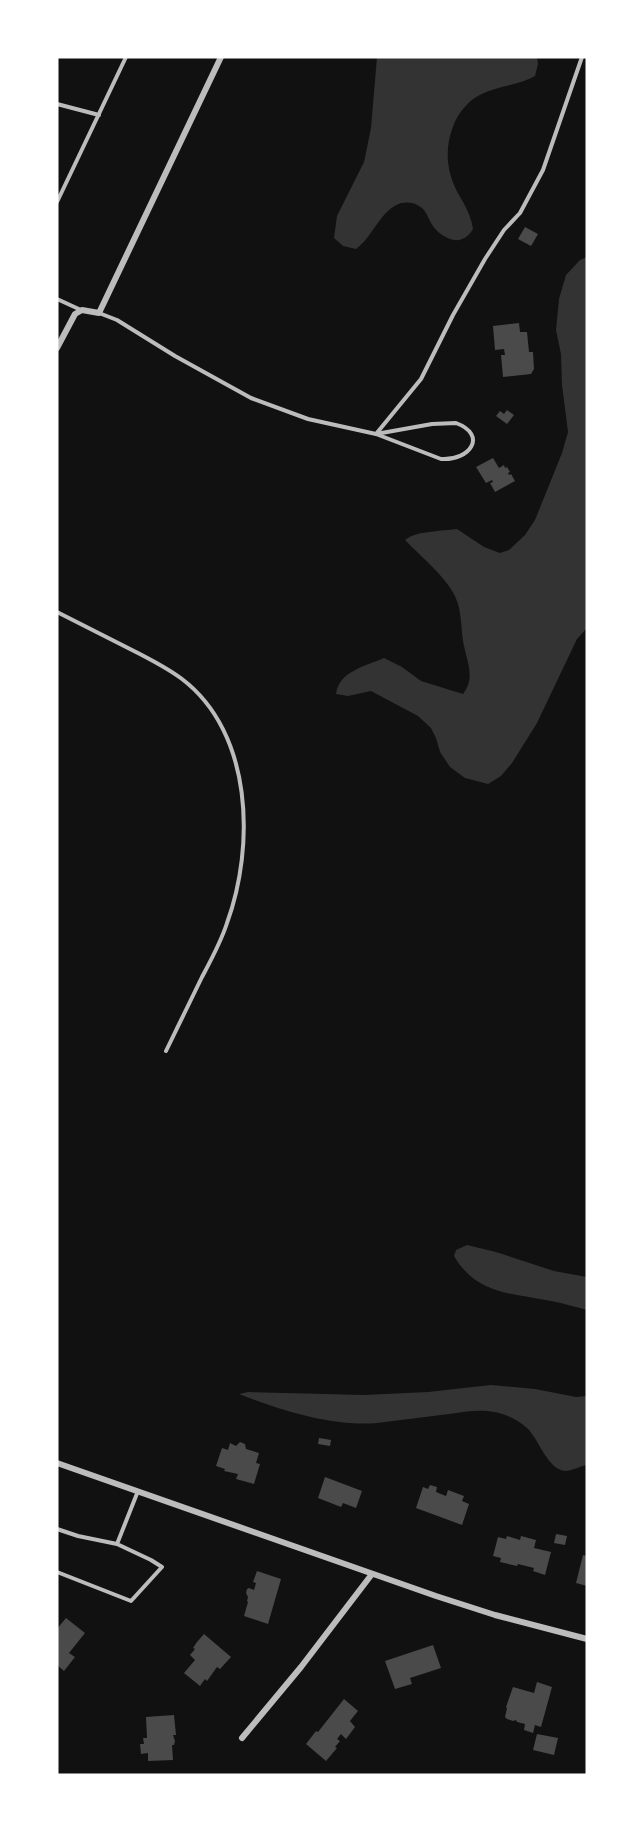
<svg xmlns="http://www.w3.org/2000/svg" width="644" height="1832" font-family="Quicksand,sans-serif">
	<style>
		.water { fill: #333 }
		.building { fill: #4a4a4a }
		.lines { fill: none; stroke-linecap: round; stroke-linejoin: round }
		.service { stroke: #bcbcbc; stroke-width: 4 }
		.minor { stroke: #bcbcbc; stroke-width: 6 }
	</style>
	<rect width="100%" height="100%" fill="#111"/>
	<!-- water -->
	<path class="water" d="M 377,57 L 537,57 L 538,64 L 535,76 C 517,86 496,86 478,96 C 468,101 458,114 454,124 C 444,148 446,172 459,195 C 466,207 471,216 473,229 C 469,236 463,241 454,240 C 444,238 434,230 430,221 C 427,215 425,209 419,206 C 414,202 407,202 401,203 C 380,210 373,237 356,249 L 343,246 L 334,238 L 337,216 L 364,162 L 371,128 Z
		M 587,257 L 587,628 L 577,639 L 537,723 L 512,763 L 501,776 L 488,784 L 465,778 L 450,767 L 440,752 L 436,738 L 431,728 L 418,716 L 371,691 L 348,696 L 336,694 C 339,671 366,666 384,658 L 402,667 L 421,681 L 463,694 C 475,678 468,665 464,646 C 461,632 462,618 458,604 C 452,581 421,557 405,540 C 415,531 443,531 457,529 L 484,547 L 500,553 L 509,550 L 525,535 L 535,520 L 562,453 L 568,432 L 562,385 L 561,354 L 556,330 L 559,299 L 566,275 L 580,260 Z
		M 467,1245 L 496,1252 L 554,1271 L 587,1277 L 587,1310 C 575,1307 563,1303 551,1301 C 512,1293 477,1295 454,1256 L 456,1250 Z
		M 491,1385 L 535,1389 L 576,1397 L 587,1396 L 587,1465 C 581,1466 571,1471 565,1471 C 547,1469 539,1439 527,1428 C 518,1420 506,1414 494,1412 C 480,1409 463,1412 449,1414 C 425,1417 401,1420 377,1423 C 333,1427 279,1410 239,1394 L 248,1392 L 364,1395 L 428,1392 Z"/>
	<!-- building -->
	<path class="building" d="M 525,227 L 538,234 L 531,246 L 518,239 Z
		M 519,323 L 520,332 L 527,332 L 529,352 L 533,352 L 534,369 L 531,374 L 503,377 L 501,355 L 505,355 L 504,349 L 495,350 L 493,326 Z
		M 507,410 L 514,415 L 507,424 L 496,416 L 500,411 L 504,414 Z
		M 493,458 L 499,468 L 504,465 L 505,468 L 507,467 L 510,472 L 508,473 L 509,475 L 511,474 L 515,481 L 495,492 L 490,483 L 493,482 L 492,480 L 486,483 L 476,467 Z
		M 319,1438 L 331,1440 L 330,1446 L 318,1444 Z
		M 240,1442 L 245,1444 L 246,1449 L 259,1453 L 256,1463 L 260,1464 L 254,1484 L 236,1479 L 238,1474 L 224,1471 L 225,1469 L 216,1466 L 222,1448 L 228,1450 L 230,1443 L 236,1446 Z
		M 325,1477 L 362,1491 L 356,1508 L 343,1503 L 341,1507 L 318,1498 Z
		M 430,1485 L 437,1487 L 436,1492 L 446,1496 L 448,1490 L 464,1496 L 462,1501 L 469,1504 L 462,1525 L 416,1508 L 423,1487 L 428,1489 Z
		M 556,1534 L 567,1536 L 565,1545 L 554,1543 Z
		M 507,1536 L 520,1540 L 521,1536 L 536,1540 L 534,1548 L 551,1552 L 545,1575 L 533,1571 L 534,1568 L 518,1564 L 517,1566 L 500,1562 L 501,1558 L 493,1556 L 498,1537 L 506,1539 Z
		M 583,1555 L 587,1556 L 587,1586 L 576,1583 Z
		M 257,1571 L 281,1579 L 268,1624 L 244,1616 L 248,1602 L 247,1601 L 248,1597 L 246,1593 L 247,1589 L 249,1588 L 254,1590 L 256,1583 L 253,1582 Z
		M 66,1618 L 85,1633 L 69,1653 L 75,1657 L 64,1671 L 57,1665 L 57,1629 Z
		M 204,1634 L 231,1657 L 220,1669 L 217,1667 L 207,1681 L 205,1679 L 200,1686 L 184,1673 L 195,1660 L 190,1655 L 195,1649 L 193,1648 L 197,1642 Z
		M 433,1645 L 441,1668 L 410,1678 L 412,1684 L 395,1689 L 385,1661 Z
		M 537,1682 L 552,1687 L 541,1727 L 535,1725 L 533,1733 L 524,1730 L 525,1724 L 517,1722 L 516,1720 L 513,1721 L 507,1719 L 505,1717 L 507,1708 L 506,1707 L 513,1687 L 534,1693 Z
		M 344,1699 L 358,1711 L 350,1721 L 355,1727 L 346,1739 L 341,1734 L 337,1739 L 340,1741 L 335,1747 L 337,1748 L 326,1761 L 306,1744 L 316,1731 L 318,1732 Z
		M 174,1715 L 176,1735 L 173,1735 L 175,1741 L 174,1745 L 172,1745 L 173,1760 L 148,1761 L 148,1753 L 141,1754 L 140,1744 L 144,1744 L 143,1738 L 147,1738 L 146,1717 Z
		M 537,1734 L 558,1738 L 554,1755 L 533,1750 Z"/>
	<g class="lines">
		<!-- service -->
		<path class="service" d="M 57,104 L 99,115
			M 57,202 L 126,57
			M 57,299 L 81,310
			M 99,313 L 117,320 L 175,356 L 251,398 L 308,419 L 376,434 L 421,379 L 453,315 L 485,259 L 504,230 L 520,213 L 543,170 L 582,57
			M 456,423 C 488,435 470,461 441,459 L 376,434 L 432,424 Z
			M 57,612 C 81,624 106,637 130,649 C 148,658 166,667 182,679 C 253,733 255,846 227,923 C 221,942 211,960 202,977 C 190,1002 178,1026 166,1051
			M 57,1529 L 78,1536 L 117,1544 L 138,1491
			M 57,1572 L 131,1601 L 162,1567 L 151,1560 L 117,1544"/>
		<!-- minor -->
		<path class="minor" d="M 57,348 L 75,314 L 82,310 L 99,313 L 221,57
			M 57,1463 L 436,1596 L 495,1615 L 587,1639
			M 242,1738 L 301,1667 L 372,1574"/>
	</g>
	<!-- border -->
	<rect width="644" height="1832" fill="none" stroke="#ffffff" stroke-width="117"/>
</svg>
